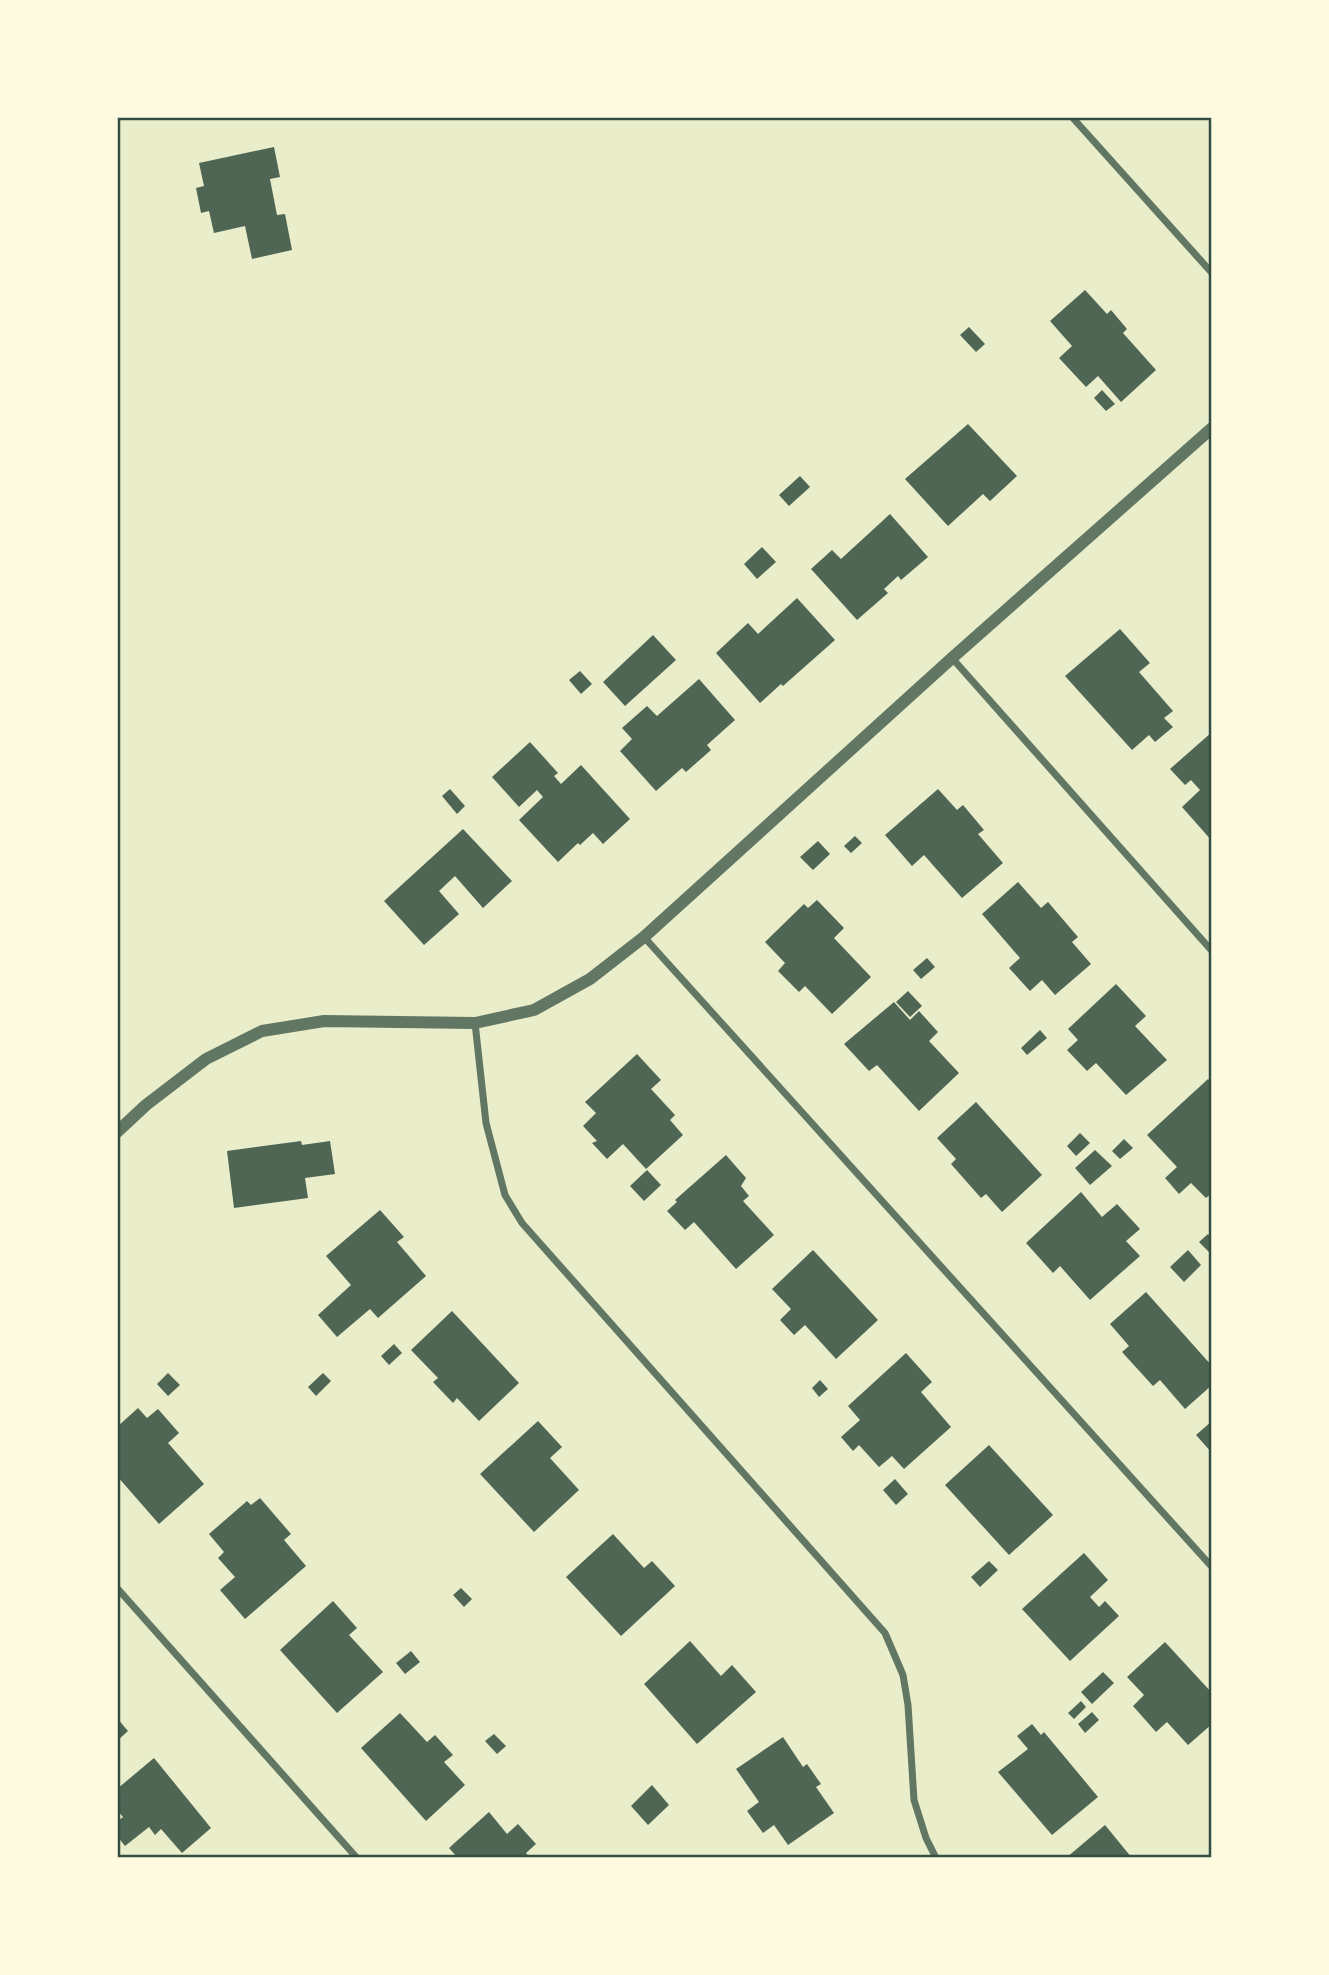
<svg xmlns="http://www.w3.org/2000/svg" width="1329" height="1975" font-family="Figtree,sans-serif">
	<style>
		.building { fill: #4f6655 }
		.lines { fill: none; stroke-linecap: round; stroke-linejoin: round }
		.minor { stroke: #617663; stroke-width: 7 }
		.tertiary { stroke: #617663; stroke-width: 12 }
		.neatline { fill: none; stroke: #344e41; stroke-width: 2.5 }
	</style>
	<rect width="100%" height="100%" fill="#e9edc9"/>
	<!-- building -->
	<path class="building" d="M 274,147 L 280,177 L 270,179 L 277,215 L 285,214 L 292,250 L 252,259 L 245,226 L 214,233 L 209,211 L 201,213 L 196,188 L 204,186 L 199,163 Z
		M 1085,290 L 1107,314 L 1111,310 L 1127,329 L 1123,333 L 1156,370 L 1121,402 L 1098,376 L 1086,387 L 1059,358 L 1072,346 L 1050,321 Z
		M 969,327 L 985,344 L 976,352 L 960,335 Z
		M 1102,390 L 1115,404 L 1106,411 L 1094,398 Z
		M 968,424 L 1017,476 L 990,501 L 983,494 L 948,526 L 905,479 Z
		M 800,476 L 810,487 L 789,506 L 779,495 Z
		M 890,514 L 928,557 L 901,580 L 898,576 L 884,589 L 888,593 L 857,620 L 811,569 L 832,550 L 841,559 Z
		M 762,547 L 776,562 L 757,579 L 744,564 Z
		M 797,598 L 835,640 L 783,686 L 781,684 L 760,703 L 716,653 L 748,623 L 758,634 Z
		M 1120,629 L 1150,663 L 1139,672 L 1173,711 L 1164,718 L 1173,727 L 1155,742 L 1149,735 L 1132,750 L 1065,676 Z
		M 653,635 L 676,660 L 625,706 L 603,682 Z
		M 580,671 L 592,684 L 581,694 L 569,680 Z
		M 699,679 L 735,720 L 707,745 L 711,750 L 686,772 L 682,768 L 656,791 L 620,751 L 632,739 L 622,728 L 647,706 L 657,716 Z
		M 1212,732 L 1212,841 L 1182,807 L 1200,790 L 1191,780 L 1185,785 L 1170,769 Z
		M 530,742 L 558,773 L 554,776 L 561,784 L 581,765 L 630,819 L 603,844 L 593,833 L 580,845 L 578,843 L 558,862 L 519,820 L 543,797 L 537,790 L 519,807 L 492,777 Z
		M 450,789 L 465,806 L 457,814 L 442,796 Z
		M 938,789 L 957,810 L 963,805 L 984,830 L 978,834 L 1003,863 L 962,898 L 924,855 L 912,866 L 885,835 Z
		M 463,829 L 512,881 L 483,908 L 455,876 L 439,891 L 459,914 L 424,945 L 384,901 Z
		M 855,836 L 862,843 L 851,853 L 844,846 Z
		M 818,841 L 830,854 L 813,870 L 800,857 Z
		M 1018,882 L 1041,908 L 1048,902 L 1078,937 L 1072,942 L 1091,964 L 1055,995 L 1042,980 L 1030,991 L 1009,968 L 1020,958 L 982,914 Z
		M 817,900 L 844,928 L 834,938 L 871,977 L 832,1014 L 805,986 L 799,992 L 778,971 L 785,963 L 765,942 L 804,904 L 808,908 Z
		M 927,958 L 935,967 L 921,979 L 913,970 Z
		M 1116,984 L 1146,1016 L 1135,1026 L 1167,1060 L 1126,1095 L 1096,1063 L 1087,1071 L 1067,1050 L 1078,1040 L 1068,1029 Z
		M 908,991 L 922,1006 L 910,1017 L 896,1002 Z
		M 894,1002 L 910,1020 L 919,1011 L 938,1032 L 929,1041 L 959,1073 L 919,1111 L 877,1065 L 869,1071 L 844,1044 Z
		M 1040,1030 L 1047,1038 L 1027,1055 L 1021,1048 Z
		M 637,1054 L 661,1080 L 651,1089 L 675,1115 L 670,1120 L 683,1135 L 646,1169 L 623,1144 L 607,1159 L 592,1143 L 597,1141 L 583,1126 L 596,1113 L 585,1102 Z
		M 1208,1079 L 1212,1083 L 1212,1193 L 1206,1198 L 1191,1183 L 1179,1194 L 1165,1178 L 1177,1167 L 1147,1135 Z
		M 976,1102 L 1042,1175 L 1002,1212 L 986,1194 L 981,1198 L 951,1164 L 956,1159 L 937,1138 Z
		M 1080,1133 L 1090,1143 L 1076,1156 L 1067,1146 Z
		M 1124,1139 L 1133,1148 L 1120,1159 L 1112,1151 Z
		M 301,1141 L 302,1145 L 330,1141 L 335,1174 L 305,1178 L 308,1198 L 234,1208 L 227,1151 Z
		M 1095,1150 L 1112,1166 L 1090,1185 L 1075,1168 Z
		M 726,1155 L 746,1178 L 741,1186 L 749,1196 L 743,1201 L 774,1235 L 736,1269 L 694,1222 L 685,1230 L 667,1211 L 677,1202 L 675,1200 Z
		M 647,1170 L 661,1185 L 644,1201 L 630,1186 Z
		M 1081,1192 L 1102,1217 L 1117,1204 L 1140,1229 L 1126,1241 L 1140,1256 L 1090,1300 L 1060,1266 L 1053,1273 L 1026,1243 Z
		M 380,1210 L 404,1237 L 397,1242 L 426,1276 L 378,1318 L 370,1309 L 337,1337 L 318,1315 L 351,1285 L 326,1256 Z
		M 1208,1234 L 1212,1238 L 1212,1255 L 1199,1242 Z
		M 813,1250 L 878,1320 L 836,1359 L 805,1325 L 794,1335 L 780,1320 L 791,1309 L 772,1289 Z
		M 1188,1250 L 1201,1265 L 1184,1282 L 1170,1267 Z
		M 1146,1292 L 1212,1366 L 1212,1385 L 1185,1409 L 1160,1380 L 1153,1386 L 1122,1352 L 1129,1346 L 1110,1324 Z
		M 452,1311 L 519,1383 L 479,1421 L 457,1398 L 453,1403 L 433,1382 L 438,1378 L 411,1350 Z
		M 394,1344 L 402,1353 L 389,1365 L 381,1356 Z
		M 906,1353 L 932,1382 L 921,1392 L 951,1427 L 904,1469 L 892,1456 L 879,1467 L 859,1445 L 853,1451 L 841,1437 L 860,1420 L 848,1406 Z
		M 168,1373 L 180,1385 L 168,1396 L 157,1384 Z
		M 323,1373 L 331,1381 L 316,1396 L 308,1387 Z
		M 820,1380 L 828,1389 L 819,1397 L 812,1388 Z
		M 138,1408 L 147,1418 L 158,1409 L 179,1433 L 168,1443 L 204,1484 L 159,1524 L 117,1476 L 117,1427 Z
		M 538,1421 L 562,1447 L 550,1458 L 579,1490 L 534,1532 L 480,1474 Z
		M 1212,1421 L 1212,1453 L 1196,1435 Z
		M 989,1445 L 1053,1515 L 1009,1555 L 945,1485 Z
		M 895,1479 L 908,1494 L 896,1505 L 883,1490 Z
		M 260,1498 L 291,1534 L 284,1540 L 306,1566 L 245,1619 L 220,1590 L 235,1577 L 218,1558 L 224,1552 L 209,1534 L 247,1501 L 251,1505 Z
		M 613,1534 L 644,1568 L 652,1561 L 675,1586 L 621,1636 L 566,1577 Z
		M 1084,1553 L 1108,1580 L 1090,1597 L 1099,1607 L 1105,1601 L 1119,1616 L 1070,1661 L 1022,1609 Z
		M 989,1561 L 998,1570 L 980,1587 L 971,1577 Z
		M 461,1588 L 472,1599 L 464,1607 L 453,1595 Z
		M 333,1601 L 357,1628 L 349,1635 L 383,1672 L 337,1713 L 280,1650 Z
		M 690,1641 L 721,1676 L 732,1665 L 756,1692 L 697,1744 L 644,1684 Z
		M 1165,1642 L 1212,1693 L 1212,1724 L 1188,1745 L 1167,1722 L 1156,1732 L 1133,1706 L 1144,1695 L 1127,1677 Z
		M 411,1651 L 420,1662 L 405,1674 L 396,1663 Z
		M 1103,1672 L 1114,1683 L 1092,1704 L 1081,1692 Z
		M 1081,1701 L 1086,1707 L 1074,1719 L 1068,1713 Z
		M 1092,1712 L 1099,1720 L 1085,1733 L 1078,1724 Z
		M 400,1713 L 427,1742 L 435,1735 L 453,1755 L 444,1762 L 465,1785 L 426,1821 L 361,1748 Z
		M 117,1718 L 128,1731 L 117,1741 Z
		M 1032,1724 L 1041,1735 L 1044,1732 L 1098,1797 L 1052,1835 L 998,1772 L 1028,1749 L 1017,1736 Z
		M 494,1734 L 506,1746 L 497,1754 L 485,1741 Z
		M 783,1737 L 803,1767 L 807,1764 L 821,1784 L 816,1787 L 834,1813 L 788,1845 L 774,1825 L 763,1833 L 747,1811 L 759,1802 L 736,1769 Z
		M 154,1758 L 211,1828 L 182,1853 L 161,1829 L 155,1835 L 149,1827 L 125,1846 L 117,1836 L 117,1822 L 123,1817 L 117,1810 L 117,1789 Z
		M 652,1785 L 669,1805 L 648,1825 L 631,1806 Z
		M 489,1812 L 507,1834 L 518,1824 L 536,1844 L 526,1853 L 530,1858 L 458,1858 L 449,1848 Z
		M 1105,1825 L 1132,1858 L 1066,1858 Z"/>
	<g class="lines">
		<!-- minor -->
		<path class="minor" d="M 1072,117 L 1212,273
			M 952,658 L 1212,951
			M 644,937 L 1212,1567
			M 475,1023 L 486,1123 L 505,1195 L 522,1223 L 885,1633 L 903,1675 L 908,1705 L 914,1800 L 926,1838 L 936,1858
			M 117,1588 L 357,1858"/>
		<!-- tertiary -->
		<path class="tertiary" d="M 117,1132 L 146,1105 L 206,1059 L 262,1031 L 324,1021 L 475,1023 L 534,1010 L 590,979 L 644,937 L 952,658 L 1212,428"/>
	</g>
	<!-- border -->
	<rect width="1329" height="1975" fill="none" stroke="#fefae0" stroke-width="238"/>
	<rect x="119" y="119" width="1091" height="1737" class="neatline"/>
</svg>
